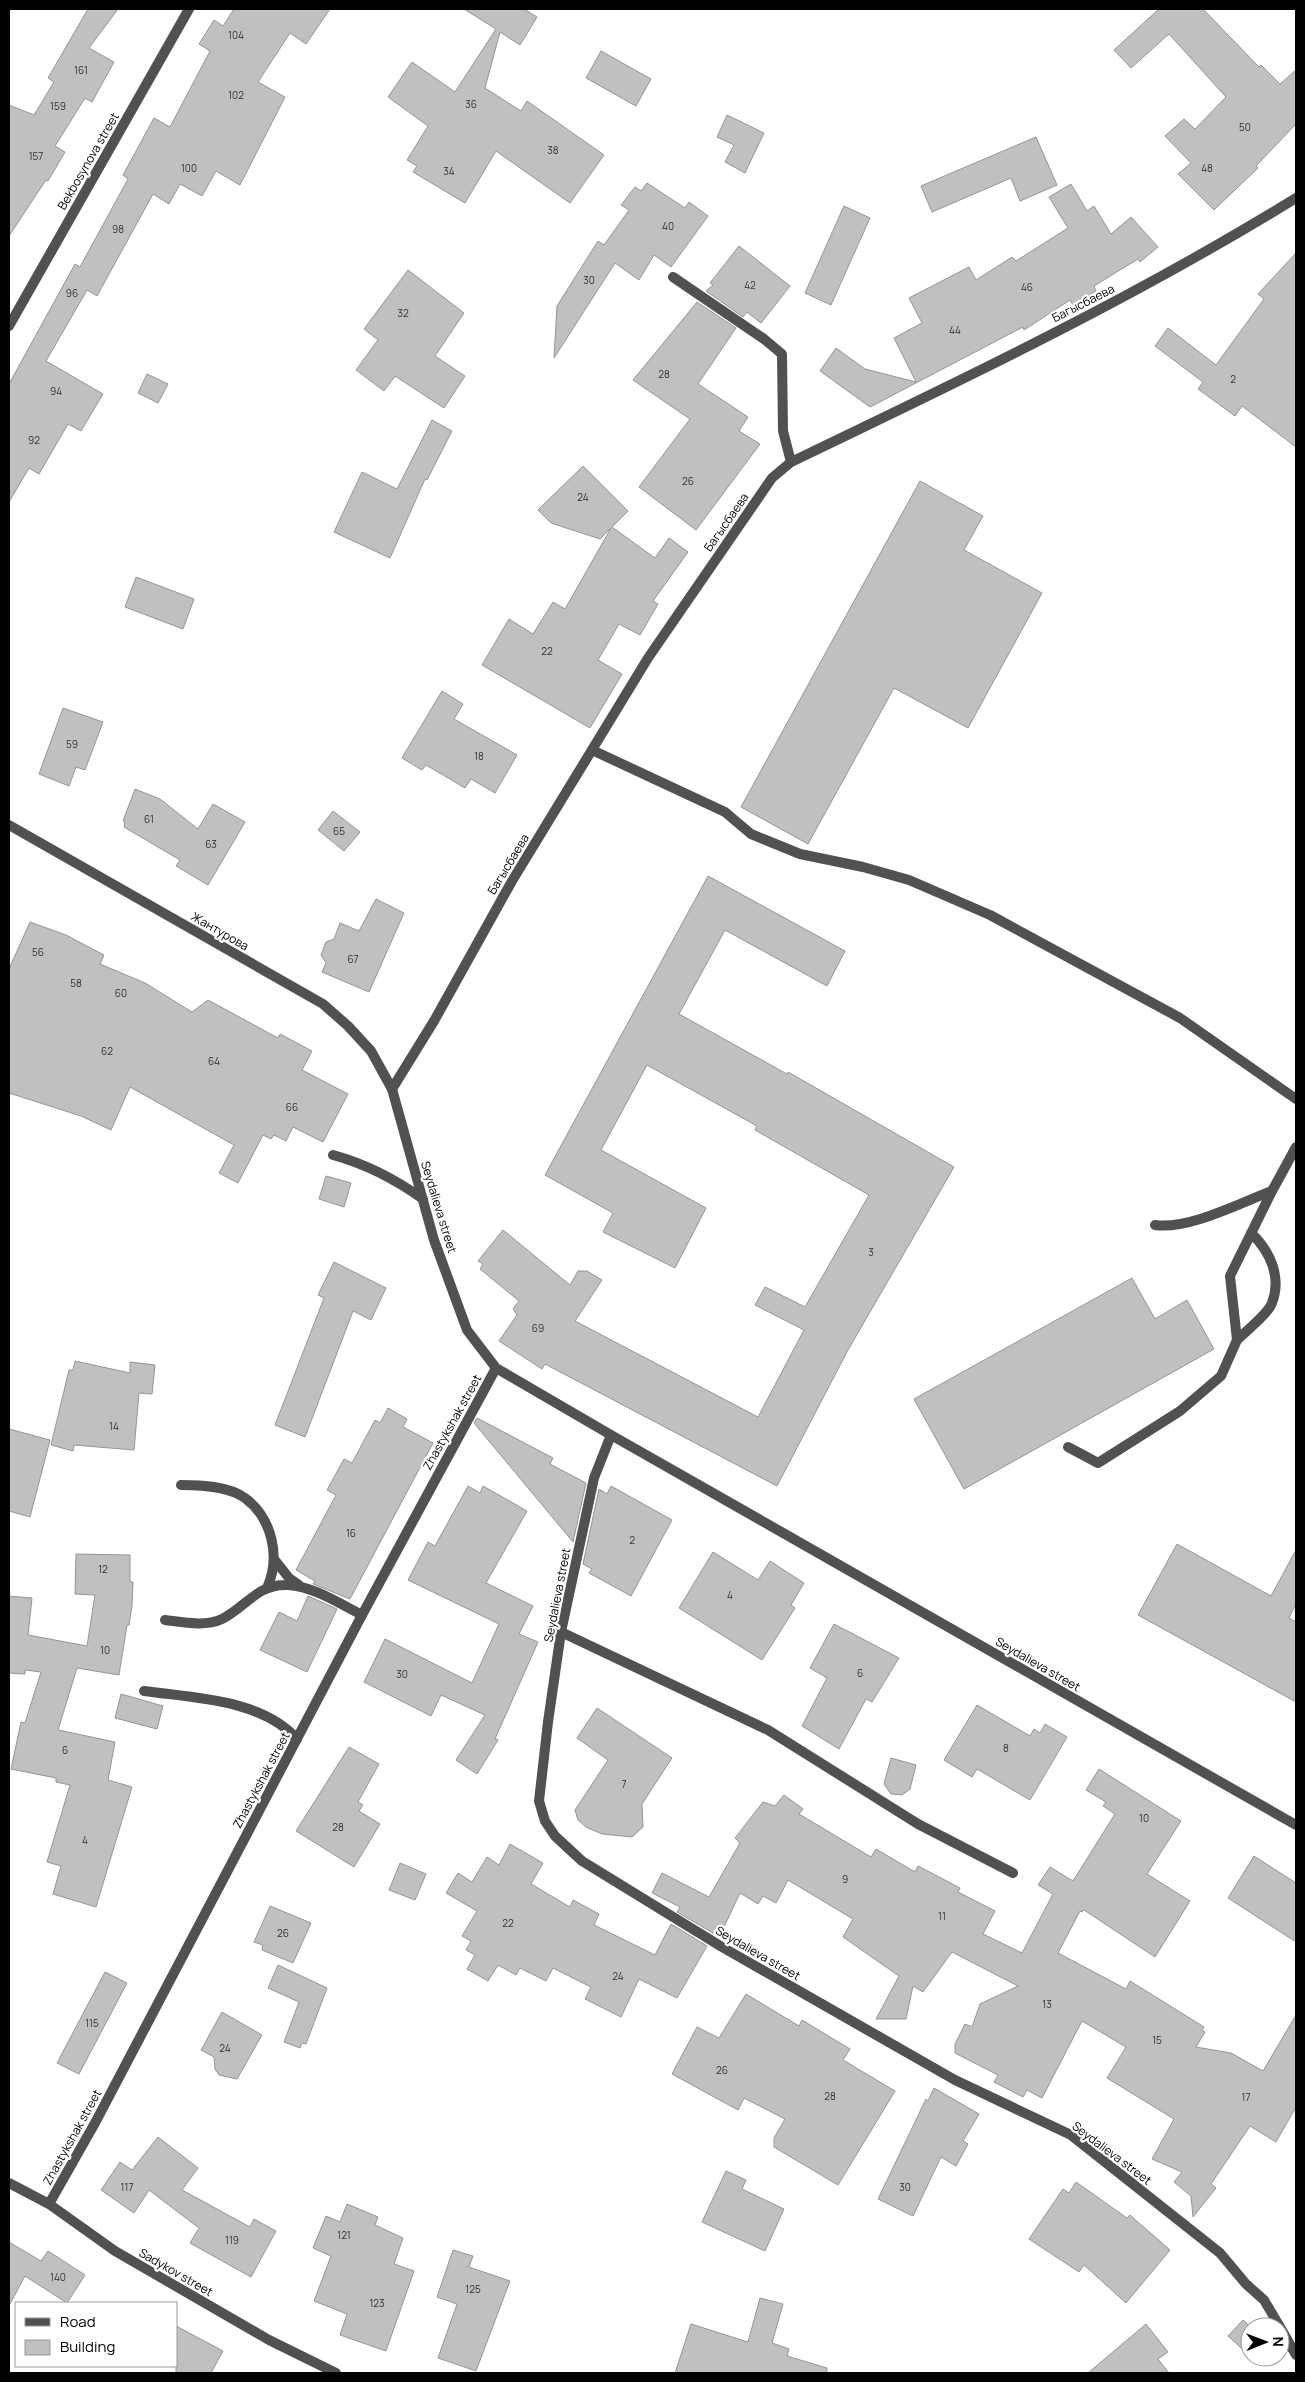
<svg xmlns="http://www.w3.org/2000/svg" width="1305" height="2382" font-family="Manrope,sans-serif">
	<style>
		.building { fill: #c0c0c0; stroke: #959595 }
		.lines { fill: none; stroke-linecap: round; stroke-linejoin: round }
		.service { stroke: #515151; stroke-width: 10 }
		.minor { stroke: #515151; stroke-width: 10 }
		.tertiary { stroke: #515151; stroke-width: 10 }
		.labels { text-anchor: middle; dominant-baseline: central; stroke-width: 4.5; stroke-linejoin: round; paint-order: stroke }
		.number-label { font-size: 10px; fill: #303030 }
		.street-label { font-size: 12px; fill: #000; stroke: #fff }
	</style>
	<rect width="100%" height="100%" fill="#fff"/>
	<!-- building -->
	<path class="building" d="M 88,9 L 118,9 L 89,48 L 114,62 L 92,102 L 85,98 L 55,146 L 65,152 L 48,181 L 46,180 L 9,236 L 9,105 L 34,115 L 54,82 L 48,78 Z
		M 234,9 L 330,9 L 306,44 L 290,33 L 258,82 L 285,97 L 240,185 L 216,171 L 202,196 L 180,184 L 169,204 L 153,194 L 97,296 L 87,290 L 46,361 L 103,394 L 81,431 L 68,424 L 39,474 L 29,468 L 9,502 L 9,384 L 75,264 L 80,267 L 128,179 L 123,175 L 154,118 L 170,127 L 210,51 L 199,44 L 214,20 L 223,26 Z
		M 464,9 L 524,9 L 537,17 L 520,45 L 500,32 L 485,88 L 521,111 L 527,101 L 604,155 L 570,203 L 496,151 L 465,203 L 413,172 L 417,166 L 407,160 L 428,126 L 388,97 L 412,62 L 455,92 L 496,29 Z
		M 1159,9 L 1203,9 L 1259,67 L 1261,65 L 1280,84 L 1296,70 L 1296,124 L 1256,166 L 1258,168 L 1214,210 L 1178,174 L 1191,163 L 1165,136 L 1184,119 L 1195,129 L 1226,97 L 1169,34 L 1131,68 L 1114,50 Z
		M 601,51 L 651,79 L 636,106 L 586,78 Z
		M 727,115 L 764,133 L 745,173 L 725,162 L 734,145 L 717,137 Z
		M 1036,137 L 1057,185 L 1020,201 L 1011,178 L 932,212 L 921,186 Z
		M 647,183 L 685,208 L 689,202 L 708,216 L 671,267 L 654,255 L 639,280 L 615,263 L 554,358 L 557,306 L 598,241 L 604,245 L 629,210 L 621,205 L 635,187 L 641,191 Z
		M 1071,184 L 1087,211 L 1094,206 L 1111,234 L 1131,217 L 1158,247 L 1140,262 L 1138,259 L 1094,286 L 1096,291 L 1073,305 L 1070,300 L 1024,330 L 1023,327 L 870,407 L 820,371 L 836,348 L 865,369 L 916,382 L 894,338 L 922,323 L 909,298 L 969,267 L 976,280 L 1012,257 L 1016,261 L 1068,228 L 1049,197 Z
		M 844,206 L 870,218 L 831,305 L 805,293 Z
		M 739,246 L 790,286 L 761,323 L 747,312 L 743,317 L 706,291 L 713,285 L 710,283 Z
		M 1296,253 L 1296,447 L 1242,406 L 1235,416 L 1198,389 L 1203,382 L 1155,346 L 1168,328 L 1216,365 L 1264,299 L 1258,294 Z
		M 408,270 L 464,313 L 435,356 L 465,376 L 444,408 L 395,376 L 384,391 L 356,370 L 378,340 L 364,329 Z
		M 697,302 L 736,328 L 698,384 L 748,417 L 739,431 L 760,444 L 696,530 L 639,487 L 690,419 L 633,380 Z
		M 147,374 L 168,384 L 158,403 L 138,393 Z
		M 432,420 L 452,431 L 427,480 L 425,479 L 390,558 L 334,532 L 362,472 L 397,489 Z
		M 583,466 L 628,511 L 612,527 L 655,558 L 669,538 L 688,552 L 653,601 L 658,604 L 640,635 L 619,624 L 598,660 L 622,674 L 590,728 L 482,665 L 509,619 L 533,634 L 553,602 L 565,609 L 611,528 L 600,539 L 551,523 L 538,510 Z
		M 920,481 L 983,516 L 964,550 L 1042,593 L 968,728 L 894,688 L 808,844 L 741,807 Z
		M 136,577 L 194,599 L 183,629 L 125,607 Z
		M 442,691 L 463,704 L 454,719 L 517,755 L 495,793 L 471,779 L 465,788 L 426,765 L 422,770 L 402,758 Z
		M 63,708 L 103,722 L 85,770 L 76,767 L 69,786 L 39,774 Z
		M 135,789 L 160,799 L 198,829 L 213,804 L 245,822 L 208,885 L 176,866 L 180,860 L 124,827 L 125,822 L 123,821 Z
		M 333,811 L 360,832 L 344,851 L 318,830 Z
		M 708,876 L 845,951 L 827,986 L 725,930 L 679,1014 L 787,1074 L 788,1072 L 954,1167 L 848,1350 L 777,1486 L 545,1364 L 542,1369 L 499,1341 L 517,1315 L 513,1309 L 519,1301 L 480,1269 L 483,1264 L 478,1261 L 503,1230 L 570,1285 L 578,1271 L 587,1271 L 602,1280 L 575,1321 L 758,1417 L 804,1330 L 755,1305 L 765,1287 L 805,1307 L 869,1195 L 755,1130 L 757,1126 L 647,1065 L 601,1150 L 706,1208 L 675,1268 L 603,1232 L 613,1213 L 545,1175 Z
		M 376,899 L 404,913 L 369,992 L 322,972 L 326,963 L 321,955 L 326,942 L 334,939 L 340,923 L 359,931 Z
		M 30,922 L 66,935 L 104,955 L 100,964 L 145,983 L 192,1012 L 208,1000 L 278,1038 L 280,1034 L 312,1051 L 302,1070 L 348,1094 L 323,1142 L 293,1127 L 286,1141 L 274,1135 L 271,1139 L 263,1135 L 238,1183 L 219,1173 L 234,1145 L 130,1087 L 111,1130 L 81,1116 L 9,1093 L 9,969 Z
		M 326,1176 L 351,1183 L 344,1207 L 319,1199 Z
		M 334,1262 L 386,1288 L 371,1320 L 353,1311 L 305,1437 L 275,1425 L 324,1298 L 318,1295 Z
		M 1132,1278 L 1155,1319 L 1187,1300 L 1214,1349 L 964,1489 L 914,1399 Z
		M 75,1361 L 130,1373 L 130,1362 L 155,1365 L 152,1394 L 139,1393 L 134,1450 L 74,1445 L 73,1451 L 51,1445 L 69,1370 L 73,1370 Z
		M 388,1408 L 407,1419 L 403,1427 L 433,1443 L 350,1599 L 313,1584 L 315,1581 L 296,1570 L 336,1495 L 327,1490 L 344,1459 L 352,1463 L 375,1420 L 380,1423 Z
		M 477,1418 L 553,1458 L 550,1464 L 586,1483 L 573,1542 L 474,1423 Z
		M 9,1429 L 50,1440 L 30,1517 L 9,1511 Z
		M 468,1486 L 480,1493 L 483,1486 L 527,1511 L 486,1583 L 533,1606 L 519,1634 L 538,1642 L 495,1739 L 498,1740 L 477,1774 L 456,1760 L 485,1715 L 441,1695 L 431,1716 L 364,1682 L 385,1639 L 472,1683 L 499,1624 L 408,1580 L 428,1542 L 435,1546 Z
		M 611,1486 L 672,1520 L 631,1596 L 589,1573 L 592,1569 L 583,1564 L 599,1489 L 607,1494 Z
		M 1177,1544 L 1271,1596 L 1296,1550 L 1296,1603 L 1289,1618 L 1296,1622 L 1296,1702 L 1138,1615 Z
		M 713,1552 L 758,1580 L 770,1561 L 804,1583 L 791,1605 L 795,1608 L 762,1660 L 679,1608 Z
		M 76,1554 L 130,1555 L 130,1582 L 133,1582 L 132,1606 L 129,1625 L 127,1625 L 119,1675 L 77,1668 L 58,1730 L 115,1742 L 108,1780 L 132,1787 L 96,1907 L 53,1894 L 61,1866 L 47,1862 L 70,1785 L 56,1782 L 56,1778 L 11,1769 L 21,1722 L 25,1723 L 41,1672 L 25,1670 L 25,1674 L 9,1673 L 9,1596 L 32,1598 L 28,1635 L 87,1646 L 95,1595 L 75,1594 Z
		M 308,1596 L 337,1609 L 307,1672 L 260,1650 L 279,1612 L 297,1621 Z
		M 834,1624 L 899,1658 L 872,1702 L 866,1699 L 839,1749 L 802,1726 L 827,1678 L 810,1668 Z
		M 121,1694 L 163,1706 L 157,1729 L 115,1718 Z
		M 977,1705 L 1030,1736 L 1034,1729 L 1040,1733 L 1045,1724 L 1067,1737 L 1030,1800 L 977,1769 L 972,1777 L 944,1760 Z
		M 597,1708 L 672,1758 L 642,1804 L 643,1827 L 632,1837 L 602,1834 L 586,1827 L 578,1820 L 575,1810 L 608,1760 L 577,1738 Z
		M 349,1747 L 379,1764 L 358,1802 L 363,1805 L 359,1811 L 380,1824 L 354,1867 L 296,1831 Z
		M 891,1758 L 916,1765 L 910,1789 L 902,1795 L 891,1794 L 884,1784 Z
		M 1099,1769 L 1181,1821 L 1147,1874 L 1190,1901 L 1155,1957 L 1084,1910 L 1082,1912 L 1080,1911 L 1058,1953 L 1126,1989 L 1130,1981 L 1204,2027 L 1202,2030 L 1205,2032 L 1196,2047 L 1231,2053 L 1263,2071 L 1296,2015 L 1296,2107 L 1276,2142 L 1250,2126 L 1211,2184 L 1216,2188 L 1193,2217 L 1191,2196 L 1174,2182 L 1182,2172 L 1152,2159 L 1174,2119 L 1107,2078 L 1126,2047 L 1082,2021 L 1042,2098 L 1027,2090 L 1023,2097 L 994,2082 L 998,2075 L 955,2053 L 955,2044 L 965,2024 L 972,2027 L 980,2004 L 1018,1986 L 952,1952 L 923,1992 L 913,1986 L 906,2019 L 876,2019 L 899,1976 L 843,1937 L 853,1919 L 788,1880 L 776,1903 L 763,1896 L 758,1904 L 740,1893 L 724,1927 L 718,1924 L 713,1933 L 677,1912 L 680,1907 L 652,1893 L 662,1873 L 709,1897 L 740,1843 L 735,1838 L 763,1802 L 775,1806 L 784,1795 L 803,1809 L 799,1814 L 871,1857 L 876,1849 L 915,1872 L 918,1866 L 960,1888 L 958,1892 L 995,1911 L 983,1934 L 1022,1953 L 1053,1894 L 1038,1885 L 1050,1867 L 1073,1881 L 1115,1814 L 1103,1806 L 1106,1802 L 1086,1790 Z
		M 510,1844 L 543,1863 L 531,1884 L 570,1907 L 573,1900 L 599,1914 L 594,1925 L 655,1955 L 671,1924 L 707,1946 L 677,1998 L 639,1979 L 621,2017 L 585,1999 L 591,1987 L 553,1968 L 546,1981 L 520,1968 L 516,1975 L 498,1965 L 488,1981 L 467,1969 L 475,1955 L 466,1950 L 471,1941 L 462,1936 L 477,1911 L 446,1893 L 458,1873 L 472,1882 L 487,1857 L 499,1865 Z
		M 1254,1856 L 1296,1883 L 1296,1942 L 1228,1898 Z
		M 400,1863 L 426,1874 L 415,1900 L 389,1890 Z
		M 270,1906 L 311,1923 L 293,1963 L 262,1950 L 263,1945 L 254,1942 Z
		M 278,1965 L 327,1988 L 306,2044 L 302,2043 L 300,2048 L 284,2042 L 299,2002 L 268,1988 Z
		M 105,1972 L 127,1983 L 79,2074 L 57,2063 Z
		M 746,1994 L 799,2026 L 802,2020 L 850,2049 L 843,2060 L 895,2091 L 838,2185 L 774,2147 L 774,2138 L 785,2119 L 744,2098 L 738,2110 L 672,2074 L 697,2027 L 719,2038 Z
		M 222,2012 L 262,2035 L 237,2079 L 219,2075 L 215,2069 L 214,2057 L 201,2050 Z
		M 934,2088 L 979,2114 L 963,2141 L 968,2144 L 956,2166 L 941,2157 L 913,2216 L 878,2199 L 926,2099 L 928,2101 Z
		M 158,2137 L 198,2168 L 182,2190 L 250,2227 L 254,2219 L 276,2231 L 251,2277 L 190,2243 L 199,2228 L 149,2190 L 134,2213 L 101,2190 L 120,2162 L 132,2170 Z
		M 726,2171 L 746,2180 L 742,2189 L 784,2209 L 765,2251 L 702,2222 Z
		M 1076,2182 L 1127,2218 L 1130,2215 L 1170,2250 L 1126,2303 L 1084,2265 L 1079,2272 L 1029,2239 L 1063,2189 L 1069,2193 Z
		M 347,2204 L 378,2217 L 375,2225 L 403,2238 L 394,2264 L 414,2271 L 386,2351 L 340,2335 L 347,2314 L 314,2301 L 331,2256 L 313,2248 L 326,2216 L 340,2222 Z
		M 9,2242 L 41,2261 L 48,2251 L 85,2275 L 67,2303 L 25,2276 L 9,2306 Z
		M 453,2250 L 473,2256 L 469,2267 L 510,2281 L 476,2371 L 438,2358 L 457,2304 L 437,2297 Z
		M 760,2298 L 783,2304 L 772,2343 L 789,2349 L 787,2356 L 827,2368 L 827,2373 L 675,2373 L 691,2324 L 748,2342 Z
		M 1243,2320 L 1251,2327 L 1250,2356 L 1228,2336 Z
		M 1146,2324 L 1168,2352 L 1158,2359 L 1169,2373 L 1088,2373 Z
		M 176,2326 L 223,2351 L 211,2373 L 176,2373 Z"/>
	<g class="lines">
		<!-- service -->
		<path class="service" d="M 673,277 L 764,339 L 782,354 L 783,431 L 791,462
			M 592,750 L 725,812 L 751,834 L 800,854 L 863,867 L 909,880 L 990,915 L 1180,1018 L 1296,1099
			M 333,1155 C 366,1164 395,1179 423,1199
			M 1155,1225 C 1188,1230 1240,1203 1272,1191
			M 1237,1340 C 1246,1331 1268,1314 1272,1303 C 1282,1277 1270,1251 1251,1233
			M 1068,1447 L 1098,1463 L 1180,1411 L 1221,1376 L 1237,1340 L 1230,1276 L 1272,1191 L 1296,1147
			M 181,1485 C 201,1485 228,1486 245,1498 C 272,1518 281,1557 267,1588
			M 274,1559 L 289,1578 L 299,1585
			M 165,1620 C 182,1622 205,1627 222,1619 C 245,1608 258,1583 288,1585 C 315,1587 338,1603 362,1615
			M 144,1691 C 194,1698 261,1699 297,1739"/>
		<!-- minor -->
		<path class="minor" d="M 9,326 L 189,9
			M 392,1089 L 434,1240 L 467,1330 L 496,1368 L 611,1435 L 1296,1825
			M 611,1435 L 594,1478 L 561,1632 L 548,1722 L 539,1801 L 545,1821 L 555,1836 L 582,1861 L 722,1947 L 955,2080 L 1071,2135 L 1220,2253 L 1246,2284 L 1264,2300 L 1280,2327
			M 561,1632 L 768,1730 L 918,1824 L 1013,1873
			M 9,2183 L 49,2204 L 115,2251 L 269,2340 L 336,2373
			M 49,2204 L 95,2123 L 362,1615 L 496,1368
			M 1280,2327 L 1296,2355"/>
		<!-- tertiary -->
		<path class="tertiary" d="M 9,825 L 323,1004 L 348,1026 L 371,1051 L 392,1089 L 434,1021 L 512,881 L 648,658 L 772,478 L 791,462 C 962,380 1134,298 1296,198"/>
	</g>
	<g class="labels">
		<!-- number labels -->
		<g class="number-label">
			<text x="236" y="35">104</text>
			<text x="81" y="70">161</text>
			<text x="236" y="95">102</text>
			<text x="471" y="104">36</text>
			<text x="58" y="106">159</text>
			<text x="1245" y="127">50</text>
			<text x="553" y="150">38</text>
			<text x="36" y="156">157</text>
			<text x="189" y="168">100</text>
			<text x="1207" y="168">48</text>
			<text x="449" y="171">34</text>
			<text x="668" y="226">40</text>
			<text x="118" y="229">98</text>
			<text x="589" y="280">30</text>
			<text x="750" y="285">42</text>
			<text x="1027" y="287">46</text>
			<text x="72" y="293">96</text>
			<text x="403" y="313">32</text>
			<text x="955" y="330">44</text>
			<text x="664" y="374">28</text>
			<text x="1233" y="379">2</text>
			<text x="56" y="391">94</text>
			<text x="34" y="440">92</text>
			<text x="688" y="481">26</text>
			<text x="583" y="497">24</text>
			<text x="547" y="651">22</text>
			<text x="72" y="744">59</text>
			<text x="479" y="756">18</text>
			<text x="149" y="819">61</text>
			<text x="339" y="831">65</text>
			<text x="211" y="844">63</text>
			<text x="38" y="952">56</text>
			<text x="353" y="959">67</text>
			<text x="76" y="983">58</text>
			<text x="121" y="993">60</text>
			<text x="107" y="1051">62</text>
			<text x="214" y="1061">64</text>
			<text x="292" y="1107">66</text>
			<text x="871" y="1252">3</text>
			<text x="538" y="1328">69</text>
			<text x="114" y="1426">14</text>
			<text x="351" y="1533">16</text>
			<text x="632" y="1540">2</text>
			<text x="103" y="1569">12</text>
			<text x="730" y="1595">4</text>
			<text x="105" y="1650">10</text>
			<text x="860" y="1673">6</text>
			<text x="402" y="1674">30</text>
			<text x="1006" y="1748">8</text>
			<text x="65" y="1750">6</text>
			<text x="624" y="1784">7</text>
			<text x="1144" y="1818">10</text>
			<text x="338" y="1827">28</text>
			<text x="85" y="1840">4</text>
			<text x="845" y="1879">9</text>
			<text x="942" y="1916">11</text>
			<text x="508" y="1923">22</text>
			<text x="283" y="1933">26</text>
			<text x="618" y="1976">24</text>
			<text x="1047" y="2004">13</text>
			<text x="92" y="2023">115</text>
			<text x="1157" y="2040">15</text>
			<text x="225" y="2048">24</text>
			<text x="722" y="2070">26</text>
			<text x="830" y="2096">28</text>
			<text x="1246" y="2097">17</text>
			<text x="127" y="2187">117</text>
			<text x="905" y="2187">30</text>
			<text x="344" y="2235">121</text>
			<text x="232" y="2240">119</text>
			<text x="58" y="2277">140</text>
			<text x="473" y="2289">125</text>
			<text x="377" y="2303">123</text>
		</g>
		<!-- street labels -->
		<g class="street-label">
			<text transform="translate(88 161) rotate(-60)">Bekbosynova street</text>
			<text transform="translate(1083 303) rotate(-27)">Багысбаева</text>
			<text transform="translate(726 522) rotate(-55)">Багысбаева</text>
			<text transform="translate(508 864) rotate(-59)">Багысбаева</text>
			<text transform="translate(220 931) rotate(30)">Жантурова</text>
			<text transform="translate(439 1207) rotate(73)">Seydalieva street</text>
			<text transform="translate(452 1422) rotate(-61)">Zhastykshak street</text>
			<text transform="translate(557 1595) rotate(-79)">Seydalieva street</text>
			<text transform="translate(1038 1664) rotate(30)">Seydalieva street</text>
			<text transform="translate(261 1780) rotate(-62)">Zhastykshak street</text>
			<text transform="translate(758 1953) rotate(30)">Seydalieva street</text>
			<text transform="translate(72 2137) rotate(-61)">Zhastykshak street</text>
			<text transform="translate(1112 2153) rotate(37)">Seydalieva street</text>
			<text transform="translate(176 2272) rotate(30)">Sadykov street</text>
		</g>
	</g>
	<!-- border -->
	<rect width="1305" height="2382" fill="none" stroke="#000000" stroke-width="20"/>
	<!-- legend -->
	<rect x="15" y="2302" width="162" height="65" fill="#ffffff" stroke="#999999"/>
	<rect x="25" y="2318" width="25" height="8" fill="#515151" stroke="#999999"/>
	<text x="60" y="2327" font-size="15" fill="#000000">Road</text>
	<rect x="25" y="2340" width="25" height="15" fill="#c0c0c0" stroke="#999999"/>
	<text x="60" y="2352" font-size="15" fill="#000000">Building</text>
	<!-- north arrow -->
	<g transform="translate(1265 2342) rotate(89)"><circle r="24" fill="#ffffff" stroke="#999999"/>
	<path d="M0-4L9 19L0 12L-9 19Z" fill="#000000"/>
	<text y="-8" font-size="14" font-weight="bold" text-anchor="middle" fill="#000000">N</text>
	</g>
</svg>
